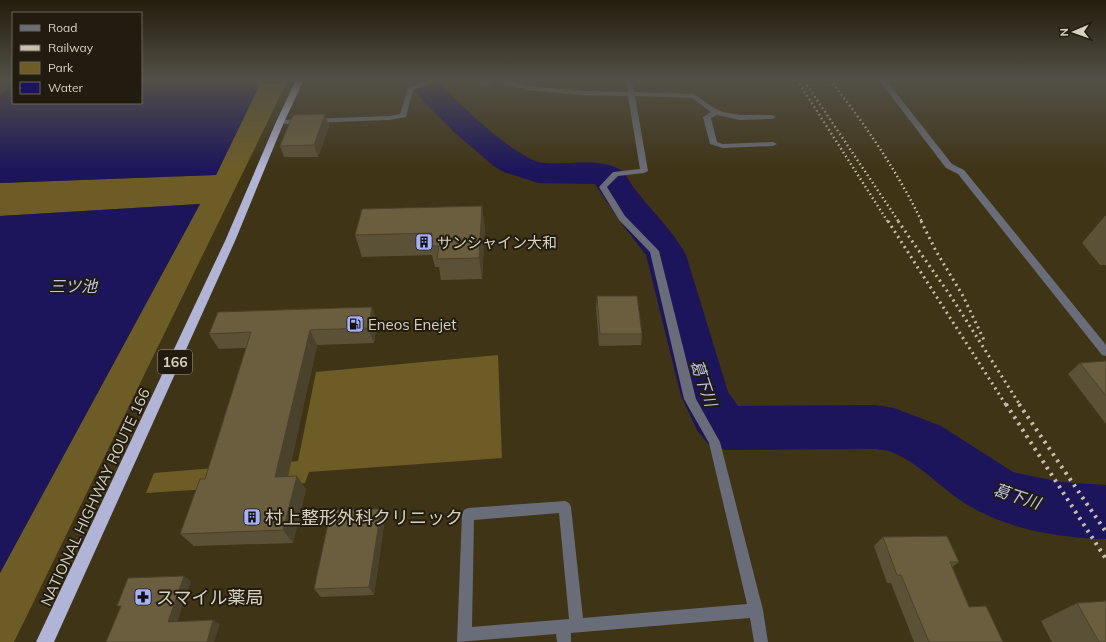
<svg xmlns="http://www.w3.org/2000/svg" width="1106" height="642" font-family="Mulish,'Noto Sans JP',sans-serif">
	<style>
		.green { fill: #6e5c27 }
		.water { fill: #1c155c }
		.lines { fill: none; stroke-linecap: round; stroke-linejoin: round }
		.river { fill: #1c155c; fill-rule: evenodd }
		.minor { fill: #696c79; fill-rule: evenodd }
		.highway { fill: #b0b5d7; fill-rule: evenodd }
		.rail-far2 { stroke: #c7c1af; stroke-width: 2.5; stroke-dasharray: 1.5 3; stroke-linecap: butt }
		.rail-far1 { stroke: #c7c1af; stroke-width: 3; stroke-dasharray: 2 4; stroke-linecap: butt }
		.rail { stroke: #c7c1af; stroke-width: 4; stroke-dasharray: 2.5 5; stroke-linecap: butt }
		.wall { fill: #5b5136 }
		.shaded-wall { fill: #4a422c }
		.building { fill: #6a5e3f; stroke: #4a422c }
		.labels { text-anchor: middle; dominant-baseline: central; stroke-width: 4; stroke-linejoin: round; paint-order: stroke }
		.shield { fill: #211c0f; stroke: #a09b8b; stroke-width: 1 }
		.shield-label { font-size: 14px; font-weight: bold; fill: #d7d1c0 }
		.poi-label { font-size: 15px; fill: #d7d1c0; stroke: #211c0f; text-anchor: start }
		.street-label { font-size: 15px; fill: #d7d1c0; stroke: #211c0f }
		.water-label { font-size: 16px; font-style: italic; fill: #c0c6f1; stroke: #211c0f }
		.near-poi-label { font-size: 18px; fill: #d7d1c0; stroke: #211c0f; text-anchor: start }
	</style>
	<rect width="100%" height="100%" fill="#3f3416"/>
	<!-- green -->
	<path class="green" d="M 262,80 L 288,80 L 14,642 L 0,642 L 0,573 L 200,204 L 0,216 L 0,183 L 216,175 Z
		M 498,355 L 502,458 L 309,472 L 305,483 L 146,493 L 154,473 L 298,461 L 316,372 Z"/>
	<!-- water -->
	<path class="water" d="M 141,80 L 262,80 L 216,175 L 0,183 L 0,95 L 13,84 L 13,103 L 141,103 Z
		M 200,204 L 0,573 L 0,216 Z"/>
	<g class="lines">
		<!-- river -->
		<path class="river" d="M 408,80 L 438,80 C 455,101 518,161 544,163 C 569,165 597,158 619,169 C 625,172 630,183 634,188 C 651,211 673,230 686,255 L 728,392 L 738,406 L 876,405 L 894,408 L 941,426 L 1013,472 L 1060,482 L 1106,485 L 1106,539 C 1059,538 1006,529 966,504 C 941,488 921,465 894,453 C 888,450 882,450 876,449 L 726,450 L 708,444 L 697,430 L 681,396 L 646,255 L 619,220 L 595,184 L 538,183 L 504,172 L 495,167 L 455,133 L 424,102 Z"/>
		<!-- minor -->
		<path class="minor" d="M 430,80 L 440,80 L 413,90 L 406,117 L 389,120 L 280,124 L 276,122 L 280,120 L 389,116 L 400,114 L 408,88 Z
			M 473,80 L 504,80 L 528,86 L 581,91 L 628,92 L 626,80 L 632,80 L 634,92 L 694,94 L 714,108 L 723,112 L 740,115 L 772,115 L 776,117 L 772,119 L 740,120 L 717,115 L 711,118 L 717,142 L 723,144 L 773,142 L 777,144 L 773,146 L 723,148 L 710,144 L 703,117 L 711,112 L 692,98 L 635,96 L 648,171 L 644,173 L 618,176 L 607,187 L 625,216 L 659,251 L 696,399 L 720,442 L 763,610 L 768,642 L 754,642 L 750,618 L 571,633 L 571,642 L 557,642 L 556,634 L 457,642 L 462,514 L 464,510 L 468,508 L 565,501 L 569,503 L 571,507 L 583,618 L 747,604 L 709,443 L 684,399 L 650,252 L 619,220 L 599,187 L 613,172 L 640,169 L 628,96 L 581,95 L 528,90 L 494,82 L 485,85 ZM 559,513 L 569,619 L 472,627 L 474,520 Z
			M 879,80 L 886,80 L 952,164 L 964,170 L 1106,345 L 1106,356 L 1102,355 L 958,174 L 946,168 Z"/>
		<!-- highway -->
		<path class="highway" d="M 296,80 L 304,80 L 284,122 L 235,241 L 54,642 L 36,642 L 225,241 L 276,122 Z"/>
		<!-- rail-far2 -->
		<path class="rail-far2" d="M 797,80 L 888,222
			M 830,80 C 865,124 897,171 922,222
			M 807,85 L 899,222"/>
		<!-- rail-far1 -->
		<path class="rail-far1" d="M 888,221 L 1006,405
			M 898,221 L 952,298 L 1020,405
			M 921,221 L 936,251 L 963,296 L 984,340"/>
		<!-- rail -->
		<path class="rail" d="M 1006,404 L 1106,559
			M 1019,404 L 1106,532"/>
	</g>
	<!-- wall -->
	<path class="wall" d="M 325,114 L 329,126 L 318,157 L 284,157 L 280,146 Z
		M 1105,216 L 1106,216 L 1106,265 L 1100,265 L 1082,243 Z
		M 485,227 L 482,279 L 441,280 L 439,267 L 435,267 L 432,255 L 362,257 L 355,235 Z
		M 597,296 L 642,334 L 641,345 L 599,346 L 596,308 Z
		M 377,322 L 374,343 L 317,345 L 288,476 L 306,489 L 293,543 L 194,546 L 180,534 L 205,479 L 246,348 L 219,349 L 209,334 Z
		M 1106,361 L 1106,424 L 1068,374 L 1080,363 Z
		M 381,509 L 385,518 L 374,595 L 321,597 L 314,589 Z
		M 883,537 L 959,562 L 952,567 L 969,607 L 1003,642 L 914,642 L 891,583 L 887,583 L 874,546 Z
		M 1077,603 L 1106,642 L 1052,642 L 1041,621 Z"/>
	<!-- shaded-wall -->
	<path class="shaded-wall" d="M 325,114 L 329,126 L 318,157 L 314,145 Z
		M 482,206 L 485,227 L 482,279 L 479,258 Z
		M 372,307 L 377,322 L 374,343 L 368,328 Z
		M 310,330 L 317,345 L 285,490 L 275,477 Z
		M 297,476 L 306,489 L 293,543 L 283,530 Z
		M 381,509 L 385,518 L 374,595 L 369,587 Z
		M 184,576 L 191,581 L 176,626 L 168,622 Z
		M 213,620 L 220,624 L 214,642 L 207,642 Z"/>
	<!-- building -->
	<path class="building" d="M 325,114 L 314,145 L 280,146 L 293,115 Z
		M 482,206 L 479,258 L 437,259 L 439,246 L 430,246 L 432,233 L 355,235 L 362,209 Z
		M 597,296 L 637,296 L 642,334 L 600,334 Z
		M 372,307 L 368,328 L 310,330 L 275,477 L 297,476 L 283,530 L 180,534 L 200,479 L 205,479 L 251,332 L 209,334 L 218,312 Z
		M 1106,361 L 1106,396 L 1080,363 Z
		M 381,509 L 369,587 L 314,589 L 331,510 Z
		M 947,536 L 959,562 L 950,562 L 969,607 L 986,606 L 1003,642 L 929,642 L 901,575 L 897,575 L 883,537 Z
		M 184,576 L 168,622 L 213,620 L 207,642 L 106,642 L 121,606 L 117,606 L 128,578 Z
		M 1106,601 L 1106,642 L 1099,642 L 1077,603 Z"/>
	<!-- sky -->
	<linearGradient id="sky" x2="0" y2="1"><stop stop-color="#231d0c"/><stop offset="0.47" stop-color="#525047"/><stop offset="1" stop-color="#525047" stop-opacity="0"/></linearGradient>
	<rect width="1106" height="170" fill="url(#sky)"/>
	<!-- icons -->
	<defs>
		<symbol id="building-square" viewBox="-11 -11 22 22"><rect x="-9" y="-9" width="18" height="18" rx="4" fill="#a7b0fc" stroke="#211c0f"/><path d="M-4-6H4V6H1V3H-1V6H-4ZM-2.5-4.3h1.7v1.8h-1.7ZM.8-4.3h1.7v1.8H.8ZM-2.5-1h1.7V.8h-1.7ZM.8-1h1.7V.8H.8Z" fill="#111"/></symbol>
		<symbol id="fuel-square" viewBox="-11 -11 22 22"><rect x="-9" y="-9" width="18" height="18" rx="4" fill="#a7b0fc" stroke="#211c0f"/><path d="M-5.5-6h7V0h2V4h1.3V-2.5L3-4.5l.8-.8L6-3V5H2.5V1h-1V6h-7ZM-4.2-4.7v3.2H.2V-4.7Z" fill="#111"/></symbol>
		<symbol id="pharmacy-square" viewBox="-11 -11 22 22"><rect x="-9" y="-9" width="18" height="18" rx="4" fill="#a7b0fc" stroke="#211c0f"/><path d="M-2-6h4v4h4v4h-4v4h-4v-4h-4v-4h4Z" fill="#111"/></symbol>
	</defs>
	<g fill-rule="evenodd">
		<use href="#building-square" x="414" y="232" width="20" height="20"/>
		<use href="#fuel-square" x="345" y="314" width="20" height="20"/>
		<use href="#building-square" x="242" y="507" width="20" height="20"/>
		<use href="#pharmacy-square" x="133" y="587" width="20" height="20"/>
	</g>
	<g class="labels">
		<!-- shield labels -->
		<rect class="shield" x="158" y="350" width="34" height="24" rx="3"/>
		<g class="shield-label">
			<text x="175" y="362">166</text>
		</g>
		<!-- poi labels -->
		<g class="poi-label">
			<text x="437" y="242">サンシャイン大和</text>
			<text x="368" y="324">Eneos Enejet</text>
		</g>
		<!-- street labels -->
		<g class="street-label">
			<text transform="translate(95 497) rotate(-65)">NATIONAL HIGHWAY ROUTE 166</text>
		</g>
		<!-- water labels -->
		<g class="water-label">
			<text x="73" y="286">三ツ池</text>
			<text transform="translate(704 383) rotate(71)">葛下川</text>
			<text transform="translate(1017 496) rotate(18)">葛下川</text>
		</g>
		<!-- near-poi labels -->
		<g class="near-poi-label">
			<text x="265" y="517">村上整形外科クリニック</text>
			<text x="156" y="597">スマイル薬局</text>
		</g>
	</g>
	<!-- legend -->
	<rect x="12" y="12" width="130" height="92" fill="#211c0f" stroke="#6a6456"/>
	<rect x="20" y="25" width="20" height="6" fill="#696c79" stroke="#6a6456"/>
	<text x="48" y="32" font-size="12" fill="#d7d1c0">Road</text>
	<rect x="20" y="45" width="20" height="6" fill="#c7c1af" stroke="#6a6456"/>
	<text x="48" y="52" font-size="12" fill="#d7d1c0">Railway</text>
	<rect x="20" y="62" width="20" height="12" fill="#6e5c27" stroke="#6a6456"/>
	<text x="48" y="72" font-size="12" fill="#d7d1c0">Park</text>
	<rect x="20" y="82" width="20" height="12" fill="#1c155c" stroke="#6a6456"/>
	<text x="48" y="92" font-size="12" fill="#d7d1c0">Water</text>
	<!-- north arrow -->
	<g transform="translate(1074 32) rotate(268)" stroke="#211c0f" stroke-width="3" paint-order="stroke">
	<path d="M0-3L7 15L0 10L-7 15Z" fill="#d7d1c0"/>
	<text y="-6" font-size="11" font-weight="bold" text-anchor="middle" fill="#d7d1c0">N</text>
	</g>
</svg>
